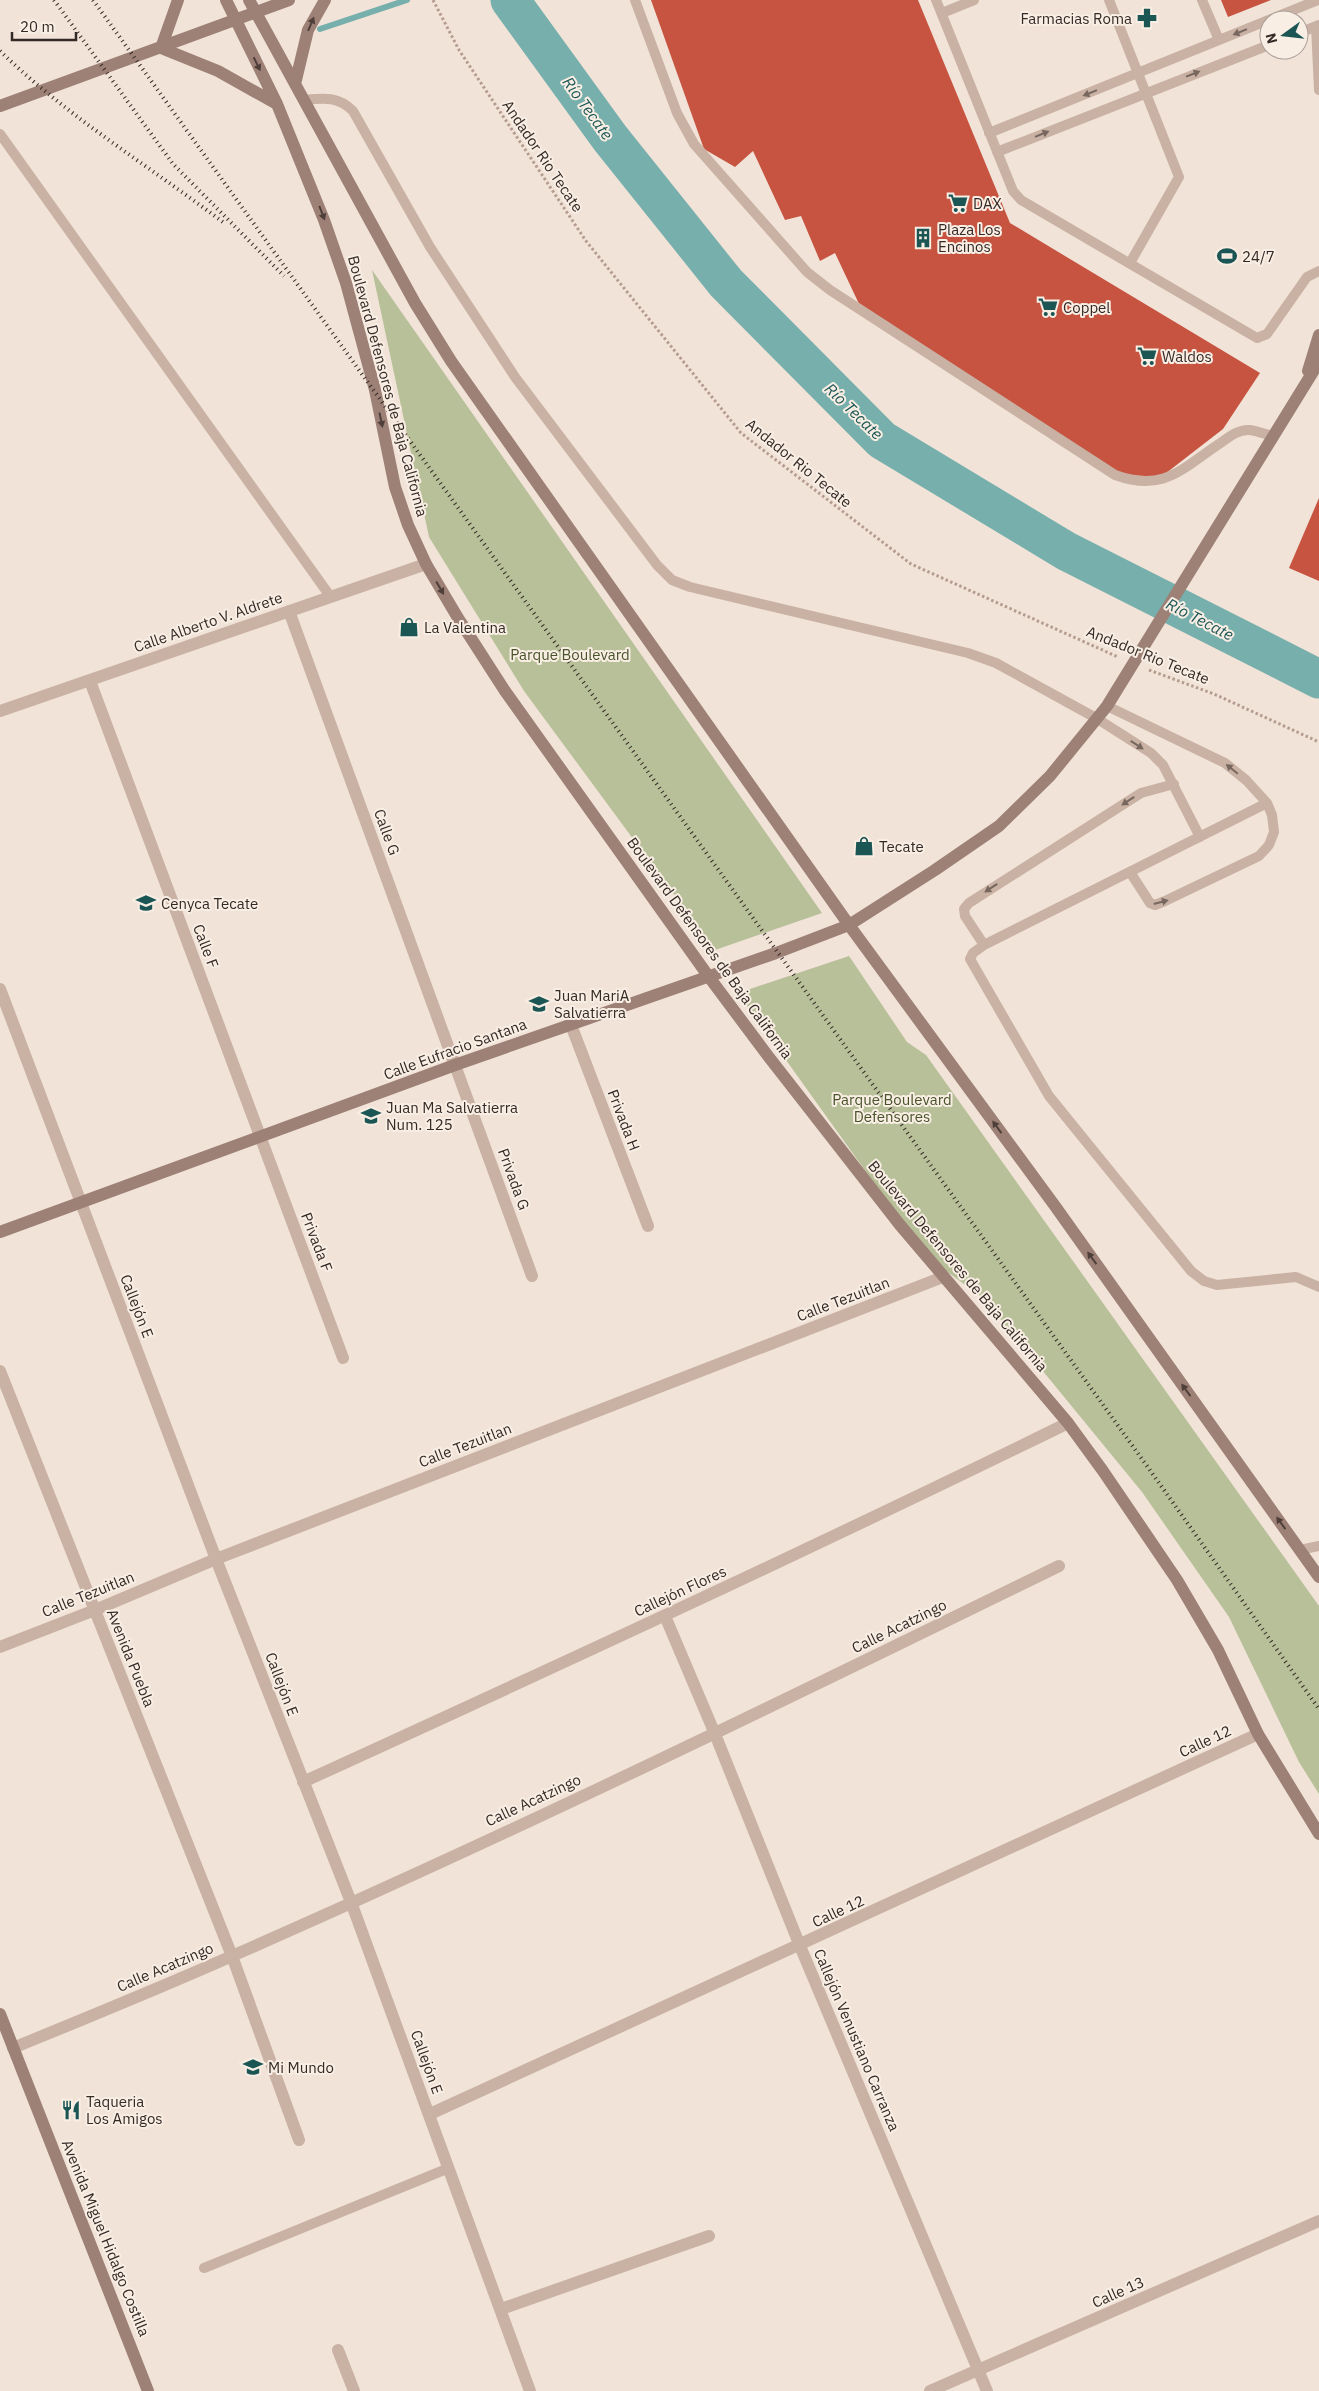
<svg xmlns="http://www.w3.org/2000/svg" width="1319" height="2391" font-family="'IBM Plex Sans',sans-serif">
	<style>
		.green { fill: #b7c098 }
		.lines { fill: none; stroke-linecap: round; stroke-linejoin: round }
		.stream { stroke: #77afac; stroke-width: 6 }
		.river { stroke: #77afac; stroke-width: 39 }
		.building { fill: #c75440 }
		.path { stroke: #b59c8f; stroke-width: 3; stroke-dasharray: 2.5 2.5; stroke-linecap: butt }
		.lane { stroke: #c9b2a4; stroke-width: 10 }
		.street { stroke: #c9b2a4; stroke-width: 12 }
		.secondary { stroke: #9d8076; stroke-width: 12 }
		.rail { stroke: #352926; stroke-width: 4; stroke-dasharray: 1 4; stroke-linecap: butt }
		.oneway { fill: #4f3f3a }
		.oneway2 { fill: #78675f }
		.labels { text-anchor: middle; dominant-baseline: central; stroke-width: 4; stroke-linejoin: round; paint-order: stroke }
		.poi-label { font-size: 15px; fill: #352926; stroke: #f9eee4; text-anchor: start }
		.street-label { font-size: 15px; fill: #352926; stroke: #f9eee4 }
		.park-label { font-size: 15px; fill: #48532a; stroke: #f9eee4 }
		.water-label { font-size: 16px; font-style: italic; fill: #1b5655; stroke: #f9eee4 }
	</style>
	<rect width="100%" height="100%" fill="#f1e3d8"/>
	<!-- green -->
	<path class="green" d="M 372,270 L 822,913 L 715,950 L 524,691 L 429,537 Z
		M 849,956 L 907,1042 L 926,1055 L 1319,1606 L 1319,1794 L 1299,1762 L 1229,1617 L 1142,1492 L 983,1298 L 927,1257 L 738,993 Z"/>
	<g class="lines">
		<!-- stream -->
		<path class="stream" d="M 320,29 L 407,0"/>
		<!-- river -->
		<path class="river" d="M 510,0 L 610,138 L 726,283 L 882,440 L 1066,551 L 1319,679"/>
	</g>
	<!-- building -->
	<path class="building" d="M 651,0 L 918,0 L 1010,223 L 1260,373 L 1223,429 L 1161,477 L 1123,475 L 860,306 L 835,253 L 820,261 L 801,216 L 785,220 L 753,151 L 735,167 L 704,149 Z
		M 1221,0 L 1271,0 L 1228,17 Z
		M 1319,498 L 1319,581 L 1289,568 Z"/>
	<g class="lines">
		<!-- path -->
		<path class="path" d="M 433,0 L 459,50 L 586,241 L 741,433 L 911,564 L 1118,657
			M 1149,670 L 1214,694 L 1319,742"/>
		<!-- lane -->
		<path class="lane" d="M 635,0 L 677,113 L 694,144 L 807,272 L 830,290 L 1115,475 C 1165,493 1182,468 1222,442 C 1230,436 1239,429 1250,430 C 1257,431 1265,434 1272,436
			M 936,0 L 1013,191 L 1021,200 L 1257,338 L 1267,334 L 1307,277 L 1319,271
			M 1109,0 L 1179,177 L 1130,263
			M 1202,0 L 1219,40
			M 942,13 L 974,0
			M 1316,26 L 1319,90
			M 1299,33 L 1319,25
			M 304,100 C 324,98 338,96 353,111 L 430,247 L 515,377 L 657,565 L 672,580 L 690,587 L 968,653 L 996,663 L 1096,718 L 1151,753 L 1163,765 L 1200,837
			M 989,133 L 1318,0
			M 0,134 L 330,596
			M 997,152 L 1269,45
			M 1107,706 L 1225,763 L 1246,780 L 1267,803 L 1272,815 L 1274,832 L 1269,845 L 1259,856 L 1165,901 L 1155,905 L 1150,903 L 1130,872
			M 1267,803 L 984,945 L 973,953 L 970,959 L 1049,1096 L 1191,1271 L 1204,1281 L 1217,1285 L 1296,1277 L 1319,1287
			M 984,945 L 965,916 L 964,909 L 969,903 L 1141,793 L 1174,784
			M 1300,1550 L 1319,1546
			M 204,2268 L 449,2168"/>
		<!-- street -->
		<path class="street" d="M 289,611 L 532,1276
			M 90,681 L 343,1358
			M 0,711 L 426,564
			M 0,989 L 216,1559 L 351,1902 L 530,2391
			M 571,1025 L 648,1226
			M 0,1371 L 232,1956 L 299,2140
			M 665,1616 L 715,1734 L 800,1946 L 987,2391
			M 0,1647 L 95,1610 L 216,1559 L 943,1277
			M 303,1782 C 559,1665 815,1547 1068,1423
			M 13,2048 C 86,2018 160,1988 232,1956 C 511,1834 785,1700 1059,1566
			M 430,2114 L 1258,1734
			M 501,2309 L 709,2236
			M 338,2350 L 354,2391
			M 930,2391 L 1319,2221"/>
		<!-- secondary -->
		<path class="secondary" d="M 226,0 L 277,104 L 324,220 L 346,283 L 375,390 L 395,487 L 408,525 L 426,564 L 458,618 L 505,691 L 709,977 L 768,1056 L 900,1225 L 1068,1423 L 1103,1471 L 1177,1580 L 1218,1650 L 1258,1734 L 1319,1834
			M 249,0 L 415,303 L 451,361 L 849,925 L 1055,1206 L 1319,1577
			M 161,48 L 218,71 L 277,104
			M 161,48 L 178,0
			M 295,84 L 308,30 L 325,0
			M 0,106 L 289,0
			M 1308,371 L 1319,335
			M 0,1232 L 455,1065 L 776,953 L 849,925 L 935,870 L 999,826 L 1050,776 L 1107,706 L 1319,362
			M 0,2014 L 148,2391"/>
		<!-- rail -->
		<path class="rail" d="M 54,0 L 173,164 L 284,276
			M 93,0 L 1147,1466 L 1319,1709
			M 0,51 C 68,117 149,166 224,223"/>
	</g>
	<!-- one-way arrows -->
	<defs><path id="oneway-solid" d="M-6-.8H1V-3.2L6.5 0L1 3.2V.8H-6Z" transform="scale(1.25)"/></defs>
	<g class="oneway">
		<use href="#oneway-solid" transform="translate(311 24) rotate(-67)"/>
		<use href="#oneway-solid" transform="translate(257 64) rotate(64)"/>
		<use href="#oneway-solid" transform="translate(322 213) rotate(69)"/>
		<use href="#oneway-solid" transform="translate(381 420) rotate(78)"/>
		<use href="#oneway-solid" transform="translate(440 588) rotate(60)"/>
		<use href="#oneway-solid" transform="translate(997 1127) rotate(-126)"/>
		<use href="#oneway-solid" transform="translate(1092 1258) rotate(-126)"/>
		<use href="#oneway-solid" transform="translate(1186 1390) rotate(-126)"/>
		<use href="#oneway-solid" transform="translate(1281 1523) rotate(-126)"/>
	</g>
	<g class="oneway2">
		<use href="#oneway-solid" transform="translate(1240 32) rotate(158)"/>
		<use href="#oneway-solid" transform="translate(1193 74) rotate(-21)"/>
		<use href="#oneway-solid" transform="translate(1090 93) rotate(158)"/>
		<use href="#oneway-solid" transform="translate(1042 134) rotate(-22)"/>
		<use href="#oneway-solid" transform="translate(1137 745) rotate(33)"/>
		<use href="#oneway-solid" transform="translate(1232 769) rotate(-141)"/>
		<use href="#oneway-solid" transform="translate(1128 801) rotate(147)"/>
		<use href="#oneway-solid" transform="translate(991 888) rotate(147)"/>
		<use href="#oneway-solid" transform="translate(1161 902) rotate(-15)"/>
	</g>
	<!-- icons -->
	<defs>
		<symbol id="pharmacy-bare" viewBox="-9 -9 18 18"><path d="M-2-6h4v4h4v4h-4v4h-4v-4h-4v-4h4Z" fill="#1b5655" stroke="#f9eee4" stroke-width="2.5" paint-order="stroke"/></symbol>
		<symbol id="supermarket-bare" viewBox="-9 -9 18 18"><path d="M-6-5.5h2.5l.6 2H6L4.5 2H-2.5L-4.4-4H-6ZM-1.5 3.2a1.3 1.3 0 1 0 .1 0ZM3 3.2a1.3 1.3 0 1 0 .1 0Z" fill="#1b5655" stroke="#f9eee4" stroke-width="2.5" paint-order="stroke"/></symbol>
		<symbol id="building-bare" viewBox="-9 -9 18 18"><path d="M-4-6H4V6H1V3H-1V6H-4ZM-2.5-4.3h1.7v1.8h-1.7ZM.8-4.3h1.7v1.8H.8ZM-2.5-1h1.7V.8h-1.7ZM.8-1h1.7V.8H.8Z" fill="#1b5655" stroke="#f9eee4" stroke-width="2.5" paint-order="stroke"/></symbol>
		<symbol id="stadium-bare" viewBox="-9 -9 18 18"><path d="M0-5a6.5 5 0 1 0 0 10a6.5 5 0 1 0 0-10ZM-3.5-1.8h7v3.6h-7Z" fill="#1b5655" stroke="#f9eee4" stroke-width="2.5" paint-order="stroke"/></symbol>
		<symbol id="shop-bare" viewBox="-9 -9 18 18"><path d="M-5-2.5h2.3a2.7 3.5 0 0 1 5.4 0H5L5.5 6h-11ZM-1.5-2.5h3a1.5 2.3 0 0 0-3 0Z" fill="#1b5655" stroke="#f9eee4" stroke-width="2.5" paint-order="stroke"/></symbol>
		<symbol id="university-bare" viewBox="-9 -9 18 18"><path d="M0-5L7-2L0 1L-7-2ZM-4 1L0 2.5L4 1V4Q0 6-4 4Z" fill="#1b5655" stroke="#f9eee4" stroke-width="2.5" paint-order="stroke"/></symbol>
		<symbol id="school-bare" viewBox="-9 -9 18 18"><path d="M0-5L7-2L0 1L-7-2ZM-4 1L0 2.5L4 1V4Q0 6-4 4Z" fill="#1b5655" stroke="#f9eee4" stroke-width="2.5" paint-order="stroke"/></symbol>
		<symbol id="restaurant-bare" viewBox="-9 -9 18 18"><path d="M-5-6h1v4h1v-4h1v4h1v-4h1v5L-1.5 .5V6h-2V.5L-5-1ZM5-6V6H3V1.5H1.5Q1.5-4 5-6Z" fill="#1b5655" stroke="#f9eee4" stroke-width="2.5" paint-order="stroke"/></symbol>
	</defs>
	<g fill-rule="evenodd">
		<use href="#pharmacy-bare" x="1133" y="4" width="28" height="28"/>
		<use href="#supermarket-bare" x="944" y="189" width="28" height="28"/>
		<use href="#building-bare" x="909" y="224" width="28" height="28"/>
		<use href="#stadium-bare" x="1213" y="242" width="28" height="28"/>
		<use href="#supermarket-bare" x="1034" y="293" width="28" height="28"/>
		<use href="#supermarket-bare" x="1133" y="342" width="28" height="28"/>
		<use href="#shop-bare" x="395" y="613" width="28" height="28"/>
		<use href="#shop-bare" x="850" y="832" width="28" height="28"/>
		<use href="#university-bare" x="132" y="889" width="28" height="28"/>
		<use href="#school-bare" x="525" y="990" width="28" height="28"/>
		<use href="#school-bare" x="357" y="1102" width="28" height="28"/>
		<use href="#school-bare" x="239" y="2053" width="28" height="28"/>
		<use href="#restaurant-bare" x="57" y="2096" width="28" height="28"/>
	</g>
	<g class="labels">
		<!-- poi labels -->
		<g class="poi-label">
			<text x="1132" y="18" text-anchor="end">Farmacias Roma</text>
			<text x="973" y="203">DAX</text>
			<text x="938" y="229">Plaza Los<tspan x="938" dy="17">Encinos</tspan></text>
			<text x="1242" y="256">24/7</text>
			<text x="1063" y="307">Coppel</text>
			<text x="1162" y="356">Waldos</text>
			<text x="424" y="627">La Valentina</text>
			<text x="879" y="846">Tecate</text>
			<text x="161" y="903">Cenyca Tecate</text>
			<text x="554" y="995">Juan MariA<tspan x="554" dy="17">Salvatierra</tspan></text>
			<text x="386" y="1107">Juan Ma Salvatierra<tspan x="386" dy="17">Num. 125</tspan></text>
			<text x="268" y="2067">Mi Mundo</text>
			<text x="86" y="2101">Taqueria<tspan x="86" dy="17">Los Amigos</tspan></text>
		</g>
		<!-- street labels -->
		<g class="street-label">
			<text transform="translate(543 156) rotate(56)">Andador Rio Tecate</text>
			<text transform="translate(388 386) rotate(75)">Boulevard Defensores de Baja California</text>
			<text transform="translate(799 463) rotate(39)">Andador Rio Tecate</text>
			<text transform="translate(208 622) rotate(-19)">Calle Alberto V. Aldrete</text>
			<text transform="translate(1148 655) rotate(22)">Andador Rio Tecate</text>
			<text transform="translate(387 832) rotate(70)">Calle G</text>
			<text transform="translate(206 946) rotate(69)">Calle F</text>
			<text transform="translate(710 948) rotate(54)">Boulevard Defensores de Baja California</text>
			<text transform="translate(455 1049) rotate(-20)">Calle Eufracio Santana</text>
			<text transform="translate(624 1120) rotate(69)">Privada H</text>
			<text transform="translate(514 1179) rotate(70)">Privada G</text>
			<text transform="translate(317 1242) rotate(69)">Privada F</text>
			<text transform="translate(958 1266) rotate(50)">Boulevard Defensores de Baja California</text>
			<text transform="translate(843 1299) rotate(-21)">Calle Tezuitlan</text>
			<text transform="translate(137 1306) rotate(69)">Callejón E</text>
			<text transform="translate(465 1445) rotate(-21)">Calle Tezuitlan</text>
			<text transform="translate(680 1591) rotate(-25)">Callejón Flores</text>
			<text transform="translate(88 1594) rotate(-22)">Calle Tezuitlan</text>
			<text transform="translate(899 1626) rotate(-26)">Calle Acatzingo</text>
			<text transform="translate(131 1658) rotate(68)">Avenida Puebla</text>
			<text transform="translate(282 1684) rotate(69)">Callejón E</text>
			<text transform="translate(1205 1741) rotate(-25)">Calle 12</text>
			<text transform="translate(533 1800) rotate(-25)">Calle Acatzingo</text>
			<text transform="translate(838 1911) rotate(-25)">Calle 12</text>
			<text transform="translate(165 1967) rotate(-23)">Calle Acatzingo</text>
			<text transform="translate(857 2040) rotate(67)">Callejón Venustiano Carranza</text>
			<text transform="translate(427 2062) rotate(70)">Callejón E</text>
			<text transform="translate(106 2238) rotate(68)">Avenida Miguel Hidalgo Costilla</text>
			<text transform="translate(1118 2292) rotate(-24)">Calle 13</text>
		</g>
		<!-- park labels -->
		<g class="park-label">
			<text x="570" y="654">Parque Boulevard</text>
			<text x="892" y="1099">Parque Boulevard<tspan x="892" dy="17">Defensores</tspan></text>
		</g>
		<!-- water labels -->
		<g class="water-label">
			<text transform="translate(588 108) rotate(54)">Río Tecate</text>
			<text transform="translate(854 411) rotate(44)">Río Tecate</text>
			<text transform="translate(1200 619) rotate(27)">Río Tecate</text>
		</g>
	</g>
	<!-- north arrow -->
	<g transform="translate(1284 35) rotate(255)"><circle r="24" fill="#f9eee4" stroke="#ab9f98"/>
	<path d="M0-4L9 19L0 12L-9 19Z" fill="#1b5655"/>
	<text y="-8" font-size="14" font-weight="bold" text-anchor="middle" fill="#352926">N</text>
	</g>
	<!-- scale -->
	<path d="M12 32v8h64v-8" fill="none" stroke="#352926" stroke-width="2.5"/>
	<text x="20" y="32" font-size="15" fill="#352926" stroke="#f9eee4" stroke-width="4" paint-order="stroke">20 m</text>
</svg>
